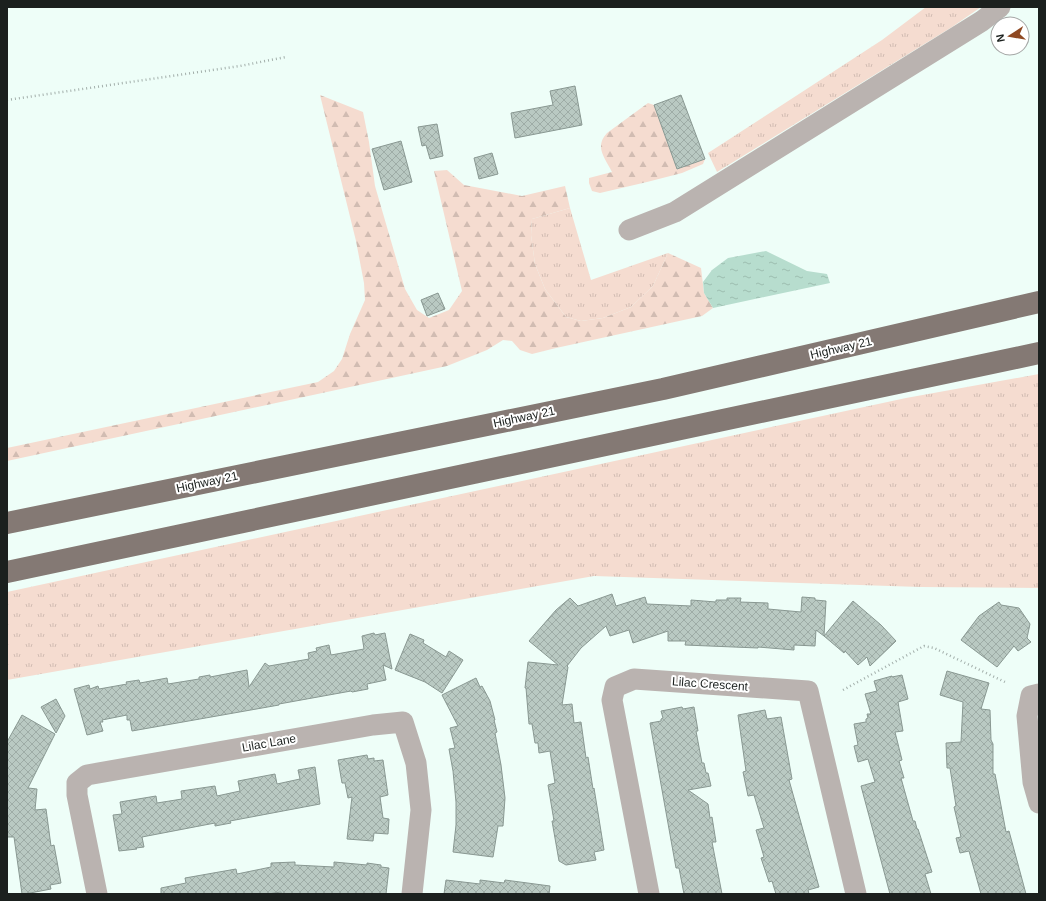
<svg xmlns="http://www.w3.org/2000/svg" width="1046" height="901" font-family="Arial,sans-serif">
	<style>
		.grass { fill: url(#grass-tufts) }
		.forest { fill: url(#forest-firs) }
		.water { fill: url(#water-ripples) }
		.building { fill: url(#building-cross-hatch); stroke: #899892 }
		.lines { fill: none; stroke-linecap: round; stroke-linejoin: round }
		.path { stroke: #a3afab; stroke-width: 2.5; stroke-dasharray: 1 3; stroke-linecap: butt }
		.minor { stroke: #bab3b0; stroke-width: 21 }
		.major { stroke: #847974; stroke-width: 22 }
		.labels { text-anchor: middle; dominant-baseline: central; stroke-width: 4; stroke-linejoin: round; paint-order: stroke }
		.street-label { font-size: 12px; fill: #1b201e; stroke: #fff }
	</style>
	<defs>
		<pattern id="grass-tufts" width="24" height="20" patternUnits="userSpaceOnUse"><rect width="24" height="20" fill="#f5dcd0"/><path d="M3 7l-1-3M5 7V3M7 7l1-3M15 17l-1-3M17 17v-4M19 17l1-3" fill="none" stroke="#d1bcb2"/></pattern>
		<pattern id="forest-firs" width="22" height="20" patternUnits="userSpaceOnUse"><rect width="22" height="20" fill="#f5dcd0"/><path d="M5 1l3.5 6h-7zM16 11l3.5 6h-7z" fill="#d1bcb2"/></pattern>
		<pattern id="water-ripples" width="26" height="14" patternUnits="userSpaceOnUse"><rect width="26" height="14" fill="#b7ddce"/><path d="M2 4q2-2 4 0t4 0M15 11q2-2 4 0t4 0" fill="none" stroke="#9dbdb0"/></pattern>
		<pattern id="building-cross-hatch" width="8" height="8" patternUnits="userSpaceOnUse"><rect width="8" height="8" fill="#b9c9c2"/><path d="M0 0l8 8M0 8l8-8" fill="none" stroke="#9eaca6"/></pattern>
	</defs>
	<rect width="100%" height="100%" fill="#eefef8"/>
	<!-- grass -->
	<path class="grass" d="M 926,7 L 981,7 L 952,27 L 717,172 L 708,153 L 882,40 Z
		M 570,208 L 591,280 L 668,253 L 653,286 L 631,307 L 603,318 L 581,321 L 566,317 L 545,289 L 535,264 L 531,235 L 532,219 Z
		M 1039,374 L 1039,588 L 920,587 L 594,576 L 7,680 L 7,592 L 906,398 Z"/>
	<!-- forest -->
	<path class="forest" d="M 320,95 L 363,112 L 369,142 L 375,186 L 405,289 L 417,310 L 429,318 L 449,310 L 462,291 L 434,171 L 447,170 L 464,185 L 522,196 L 565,186 L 570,208 L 532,219 L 531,235 L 535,264 L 545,289 L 566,317 L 581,321 L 603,318 L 631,307 L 653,286 L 668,253 L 701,268 L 704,293 L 713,308 L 702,316 L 556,348 L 532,354 L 520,350 L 512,341 L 503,340 L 487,350 L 447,366 L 7,461 L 7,448 L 318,382 L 334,371 L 342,359 L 350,334 L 365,300 L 364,283 L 356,241 Z
		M 648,103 L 654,105 L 677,169 L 705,159 L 703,164 L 682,173 L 647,182 L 600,193 L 592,191 L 589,183 L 589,178 L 612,172 C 605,158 594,147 607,133 Z"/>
	<!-- water -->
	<path class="water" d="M 766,251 L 807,271 L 827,274 L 830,283 L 713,308 L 704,293 L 703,282 L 712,270 L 728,258 Z"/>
	<!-- building -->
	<path class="building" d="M 575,86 L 582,125 L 515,138 L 511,113 L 553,105 L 550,91 Z
		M 681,95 L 705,159 L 677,169 L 654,105 Z
		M 437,124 L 443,156 L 430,159 L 426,145 L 422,146 L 418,127 Z
		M 401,141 L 412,182 L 384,190 L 372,149 Z
		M 492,153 L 498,174 L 479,179 L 474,158 Z
		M 438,293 L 445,309 L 427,316 L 421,300 Z
		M 612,594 L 616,606 L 645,597 L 647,604 L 691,606 L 691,600 L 716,602 L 716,600 L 727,600 L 727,598 L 741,598 L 740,602 L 768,603 L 768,609 L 801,612 L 802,597 L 815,598 L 815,600 L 826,601 L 824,636 L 816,630 L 815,646 L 794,645 L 794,650 L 758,647 L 758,648 L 685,645 L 686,641 L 668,641 L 668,631 L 633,643 L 629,630 L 610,636 L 606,626 L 581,648 L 567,666 L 568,667 L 562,705 L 572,704 L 574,723 L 581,722 L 586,758 L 588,757 L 593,789 L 594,788 L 604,850 L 594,852 L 596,860 L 566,865 L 559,861 L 552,821 L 554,821 L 548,785 L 555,783 L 550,751 L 539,753 L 538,743 L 535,743 L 532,724 L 529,724 L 526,688 L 525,688 L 528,662 L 558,665 L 529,641 L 556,610 L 570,598 L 578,606 Z
		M 853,601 L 881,625 L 896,641 L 870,666 L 867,657 L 858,665 L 845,651 L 844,653 L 824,636 Z
		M 999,602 L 1001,605 L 1019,608 L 1030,624 L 1027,638 L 1031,642 L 1018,651 L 1014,646 L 997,667 L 961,640 L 979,616 Z
		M 374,633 L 375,635 L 385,633 L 392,669 L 383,665 L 386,680 L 367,684 L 368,689 L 352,692 L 351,691 L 279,704 L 279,705 L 132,731 L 130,720 L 127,720 L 127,715 L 102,720 L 103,722 L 100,722 L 103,731 L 87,735 L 74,689 L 89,685 L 90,689 L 98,686 L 99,689 L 127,684 L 126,682 L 139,680 L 140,683 L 167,678 L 168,684 L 199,679 L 199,677 L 210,675 L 210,677 L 247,670 L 249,687 L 265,663 L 269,666 L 309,659 L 308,653 L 317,651 L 316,648 L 329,645 L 331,655 L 364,649 L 362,636 Z
		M 410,634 L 424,640 L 423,643 L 446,657 L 449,651 L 463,660 L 442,693 L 425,682 L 395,670 Z
		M 947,671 L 989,683 L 981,709 L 990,710 L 991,740 L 993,744 L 993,774 L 995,774 L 1006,832 L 1009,831 L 1026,894 L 981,894 L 969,851 L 960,853 L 956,838 L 961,837 L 954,807 L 956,806 L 950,768 L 947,768 L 946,743 L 961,742 L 963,702 L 940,695 Z
		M 902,675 L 908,699 L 898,702 L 903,731 L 895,732 L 902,760 L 899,761 L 904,778 L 901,778 L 913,821 L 915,821 L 917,829 L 918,829 L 932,872 L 925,874 L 931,894 L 890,894 L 861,786 L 875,782 L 868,759 L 858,762 L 854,746 L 858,745 L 854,724 L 866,722 L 866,719 L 868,718 L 867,714 L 871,714 L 865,694 L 877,691 L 874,681 L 892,676 L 892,677 Z
		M 476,678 L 480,687 L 482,686 L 490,701 L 495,720 L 494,720 L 497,732 L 495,733 L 501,765 L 505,798 L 503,826 L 498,826 L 493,857 L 453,852 L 456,825 L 456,802 L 453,771 L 449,749 L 455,748 L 450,728 L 458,726 L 442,695 Z
		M 56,699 L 65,716 L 56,733 L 41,707 Z
		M 682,707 L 683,709 L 694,707 L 698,731 L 696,731 L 702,763 L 704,763 L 706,773 L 708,773 L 711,786 L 688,790 L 708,804 L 710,818 L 712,817 L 716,842 L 712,842 L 722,894 L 684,894 L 679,868 L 676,868 L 650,723 L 661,721 L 661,719 L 663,718 L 661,711 Z
		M 765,710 L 767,719 L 781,717 L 792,779 L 789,780 L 819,887 L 808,890 L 809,894 L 776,894 L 772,881 L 769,882 L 761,858 L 764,857 L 756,830 L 764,828 L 754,795 L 748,796 L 743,772 L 746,771 L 738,715 Z
		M 22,715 L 55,734 L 28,788 L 37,789 L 35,810 L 46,809 L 51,846 L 54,845 L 61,883 L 50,885 L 51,889 L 25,894 L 22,894 L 14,837 L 7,837 L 7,742 Z
		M 367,755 L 368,759 L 374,758 L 374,761 L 383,760 L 388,795 L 380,797 L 383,818 L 389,819 L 388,834 L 374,833 L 373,841 L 347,839 L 352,797 L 348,798 L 345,783 L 342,783 L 338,760 Z
		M 315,767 L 320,804 L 230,821 L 231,823 L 215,826 L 215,823 L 142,837 L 144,847 L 136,848 L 137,849 L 119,851 L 113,815 L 122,814 L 120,802 L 156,796 L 157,803 L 182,799 L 181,791 L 215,786 L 217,796 L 240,791 L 238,781 L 275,774 L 277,784 L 300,779 L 298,770 Z
		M 295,862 L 295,865 L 334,867 L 334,862 L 367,865 L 367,863 L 381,865 L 381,867 L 389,868 L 386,894 L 281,894 L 281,892 L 268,894 L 161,894 L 161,888 L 186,883 L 185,878 L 236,869 L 237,874 L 271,867 L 271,863 Z
		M 446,880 L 480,884 L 480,880 L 504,883 L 505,880 L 550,886 L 549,894 L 444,894 Z"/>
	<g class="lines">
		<!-- path -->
		<path class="path" d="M 7,100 L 240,66 L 286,57
			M 843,690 L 924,646 L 934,648 L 1005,682"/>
		<!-- minor -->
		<path class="minor" d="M 629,230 L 675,212 L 982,21 L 1000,7
			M 1039,694 L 1031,696 L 1027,716 L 1033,782 L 1039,803
			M 97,894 L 77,795 L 77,783 L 87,775 L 373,725 L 403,722 L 416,763 L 421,810 L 412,894
			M 649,894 L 612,700 L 615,687 L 634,679 L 808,691 L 856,894"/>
		<!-- major -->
		<path class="major" d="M 7,523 L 663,389 L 1039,302
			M 7,572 L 1039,353"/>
	</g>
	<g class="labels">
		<!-- street labels -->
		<g class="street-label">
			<text transform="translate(841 348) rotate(-13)">Highway 21</text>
			<text transform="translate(524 417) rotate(-12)">Highway 21</text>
			<text transform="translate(207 482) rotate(-12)">Highway 21</text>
			<text transform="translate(710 684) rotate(4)">Lilac Crescent</text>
			<text transform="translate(269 743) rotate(-10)">Lilac Lane</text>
		</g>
	</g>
	<!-- border -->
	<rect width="1046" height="901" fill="none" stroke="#1b201e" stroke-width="16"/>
	<!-- north arrow -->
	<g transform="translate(1010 36) rotate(258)"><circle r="19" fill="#ffffff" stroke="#a4a6a5"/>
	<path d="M0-3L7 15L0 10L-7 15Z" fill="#8f4922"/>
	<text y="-6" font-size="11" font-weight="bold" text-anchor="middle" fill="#1b201e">N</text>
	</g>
</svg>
